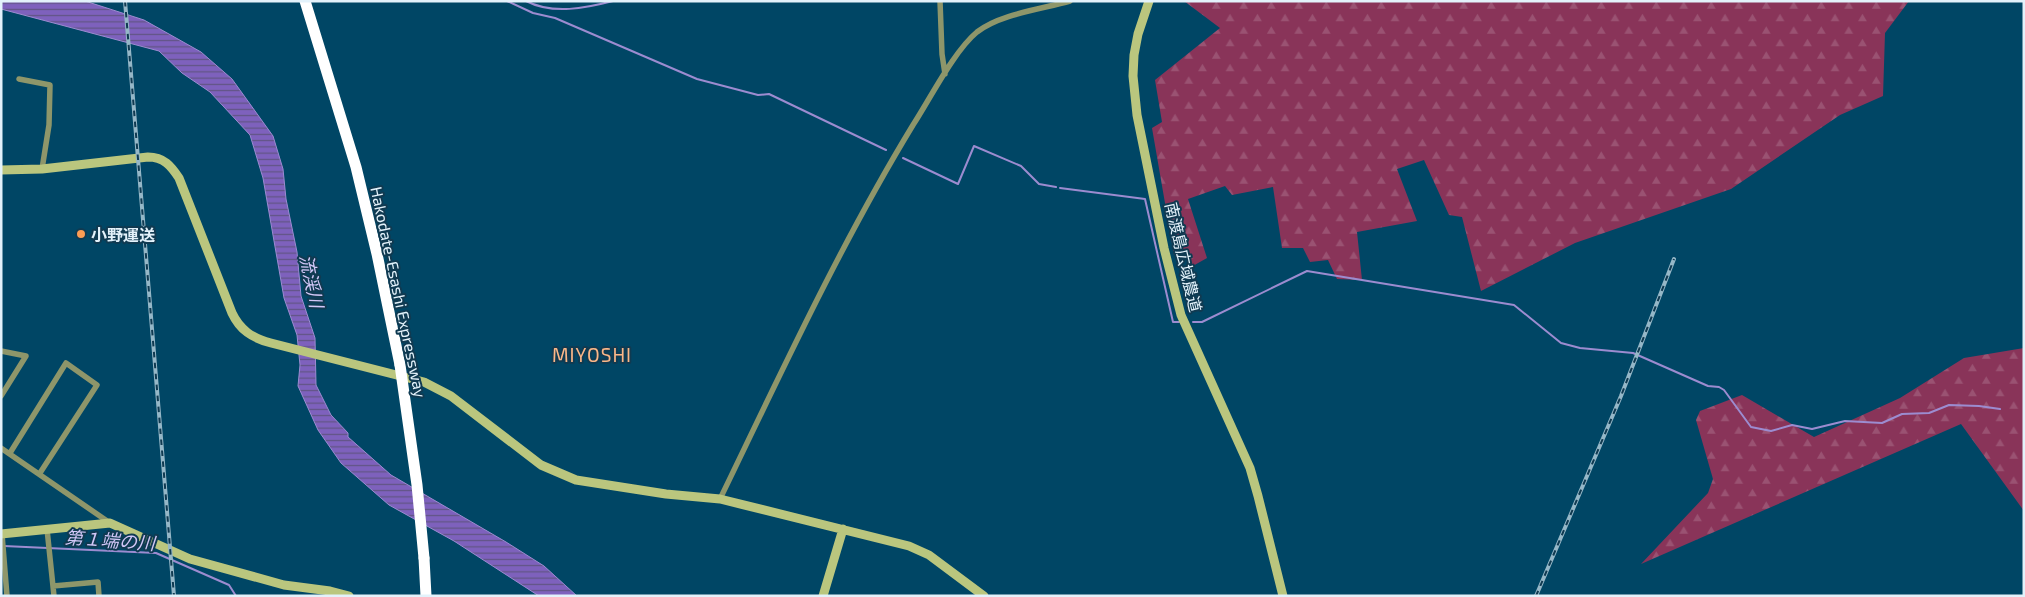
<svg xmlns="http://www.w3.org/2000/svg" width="2025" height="597" font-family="'Exo 2','Noto Sans JP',sans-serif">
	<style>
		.forest { fill: url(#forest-firs) }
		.water { fill: url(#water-rules); stroke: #9c8cd0 }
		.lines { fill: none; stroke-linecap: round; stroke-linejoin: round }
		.stream { stroke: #9c8cd0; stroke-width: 2 }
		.street { stroke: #8e966a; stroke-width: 5.5 }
		.secondary { stroke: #bac67e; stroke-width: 9 }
		.highway { stroke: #fff; stroke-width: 11 }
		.rail-casing { stroke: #95b7c7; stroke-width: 4 }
		.rail { stroke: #103a51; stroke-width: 2; stroke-dasharray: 5.5; stroke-linecap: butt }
		.highway-bridge { stroke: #fff; stroke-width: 11 }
		.poi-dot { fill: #fc9d54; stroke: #103a51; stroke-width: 2 }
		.labels { text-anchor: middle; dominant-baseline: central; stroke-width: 4; stroke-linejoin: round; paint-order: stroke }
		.poi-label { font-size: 16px; font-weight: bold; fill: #e3f2fb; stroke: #103a51; text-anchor: start }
		.street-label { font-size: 16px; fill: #e3f2fb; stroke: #103a51 }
		.water-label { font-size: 18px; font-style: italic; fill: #d2c7f7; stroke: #103a51 }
		.quarter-label { font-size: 19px; letter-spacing: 1px; fill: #fbb788; stroke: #103a51 }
	</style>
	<defs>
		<pattern id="forest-firs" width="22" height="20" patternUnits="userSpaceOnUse" patternTransform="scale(1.25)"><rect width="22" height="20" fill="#893459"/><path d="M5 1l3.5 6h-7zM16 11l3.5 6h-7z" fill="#9a5272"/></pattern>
		<pattern id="water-rules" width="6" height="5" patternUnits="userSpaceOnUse" patternTransform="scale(1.25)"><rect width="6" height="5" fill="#7e61bd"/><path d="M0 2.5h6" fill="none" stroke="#615584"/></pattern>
	</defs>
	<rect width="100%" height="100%" fill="#004665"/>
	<!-- forest -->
	<path class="forest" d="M 1184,1 L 1909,1 L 1885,33 L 1883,96 L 1840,115 L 1731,189 L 1575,243 L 1481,291 L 1462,217 L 1449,215 L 1424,160 L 1397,169 L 1417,221 L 1357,232 L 1362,280 L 1337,279 L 1328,260 L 1310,262 L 1303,248 L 1282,248 L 1273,187 L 1232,195 L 1225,186 L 1188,199 L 1207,258 L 1191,267 L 1186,252 L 1174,255 L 1152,128 L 1162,122 L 1155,80 L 1220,28 Z
		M 2024,348 L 2024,511 L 1961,424 L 1641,564 L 1708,493 L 1713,479 L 1696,420 L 1700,411 L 1742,395 L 1814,437 L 1900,398 L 1964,358 Z"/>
	<!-- water -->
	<path class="water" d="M 1,1 L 85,1 L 144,20 L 201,52 L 232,79 L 273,136 L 283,169 L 286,199 L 297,252 L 301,296 L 315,338 L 316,385 L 331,415 L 348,433 L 348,437 L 391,475 L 506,542 L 544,566 L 577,596 L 539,596 L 454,541 L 389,505 L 341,463 L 318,430 L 298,386 L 300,365 L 297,335 L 284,298 L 263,178 L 250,135 L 210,92 L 182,73 L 159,51 L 1,9 Z"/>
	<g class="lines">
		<!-- stream -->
		<path class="stream" d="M 507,1 L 533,13 L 555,18 L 697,79 L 758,95 L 769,94 L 886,150
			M 526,1 C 553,15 586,8 613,1
			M 903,158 L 958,184 L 974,146 L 1021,166 L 1039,184 L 1056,187
			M 1060,188 L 1145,199 L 1173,322 L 1179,322
			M 1193,322 L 1202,322 L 1307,271 L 1514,305 L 1561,343 L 1580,348 L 1633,353 L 1708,386 L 1719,387 L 1724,390 L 1751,427 L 1771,431 L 1792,425 L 1812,429 L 1845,421 L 1882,423 L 1902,414 L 1929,413 L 1949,405 L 1979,406 L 2000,409
			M 4,546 L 156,553 L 229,585 L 236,596"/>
		<!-- street -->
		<path class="street" d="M 940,1 L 942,54 L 945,74
			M 19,79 L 50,85 L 49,125 L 42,169
			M 1,351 L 26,356 L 1,396
			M 1,448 L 110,523
			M 10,453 L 66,363 L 97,385 L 40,473
			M 720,499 C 781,373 840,245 913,125 C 930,99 954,51 977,32 C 1000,14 1042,9 1070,1
			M 47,529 L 54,596
			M 2,534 L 7,596
			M 53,586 L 98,582 L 99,596"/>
		<!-- secondary -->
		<path class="secondary" d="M 1149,1 L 1138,34 L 1134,55 L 1133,76 L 1137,115 L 1164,248 L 1181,315 L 1250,468 L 1258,496 L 1283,596
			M 1,170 L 42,169 L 148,157 C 164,157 171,166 179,178 L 232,313 C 240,330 252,338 271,343 L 424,382 L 451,396 L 541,465 L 576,480 L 666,494 L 720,499 L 909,546 L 929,555 L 984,596
			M 1,534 L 110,523 L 190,559 L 284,585 L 330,591 L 349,596
			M 823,596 L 843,529"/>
		<!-- highway -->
		<path class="highway" d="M 305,1 L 356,167 L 377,254 L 400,365
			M 424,558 L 426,596"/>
		<defs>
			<path id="rail" d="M 125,1 L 174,596
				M 1536,596 L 1621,396 L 1674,259"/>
		</defs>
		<!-- rail casing -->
		<use href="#rail" class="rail-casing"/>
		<!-- rail -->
		<use href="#rail" class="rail"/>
		<!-- highway-bridge -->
		<path class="highway-bridge" d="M 400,365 L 417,485 L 424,558"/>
	</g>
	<!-- markers -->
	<circle class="poi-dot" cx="81" cy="234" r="5"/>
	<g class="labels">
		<!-- poi labels -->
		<g class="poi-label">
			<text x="91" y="234">小野運送</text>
		</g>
		<!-- street labels -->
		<g class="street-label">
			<text transform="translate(1184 257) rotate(77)">南渡島広域農道</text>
			<text transform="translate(399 292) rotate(78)">Hakodate-Esashi Expressway</text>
		</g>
		<!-- water labels -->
		<g class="water-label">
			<text transform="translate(312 281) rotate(78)">流渓川</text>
			<text transform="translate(110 540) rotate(4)">第１端の川</text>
		</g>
		<!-- quarter labels -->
		<g class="quarter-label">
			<text x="592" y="354">MIYOSHI</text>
		</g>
	</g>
	<!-- border -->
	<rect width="2025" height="597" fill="none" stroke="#e3f2fb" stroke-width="5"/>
</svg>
